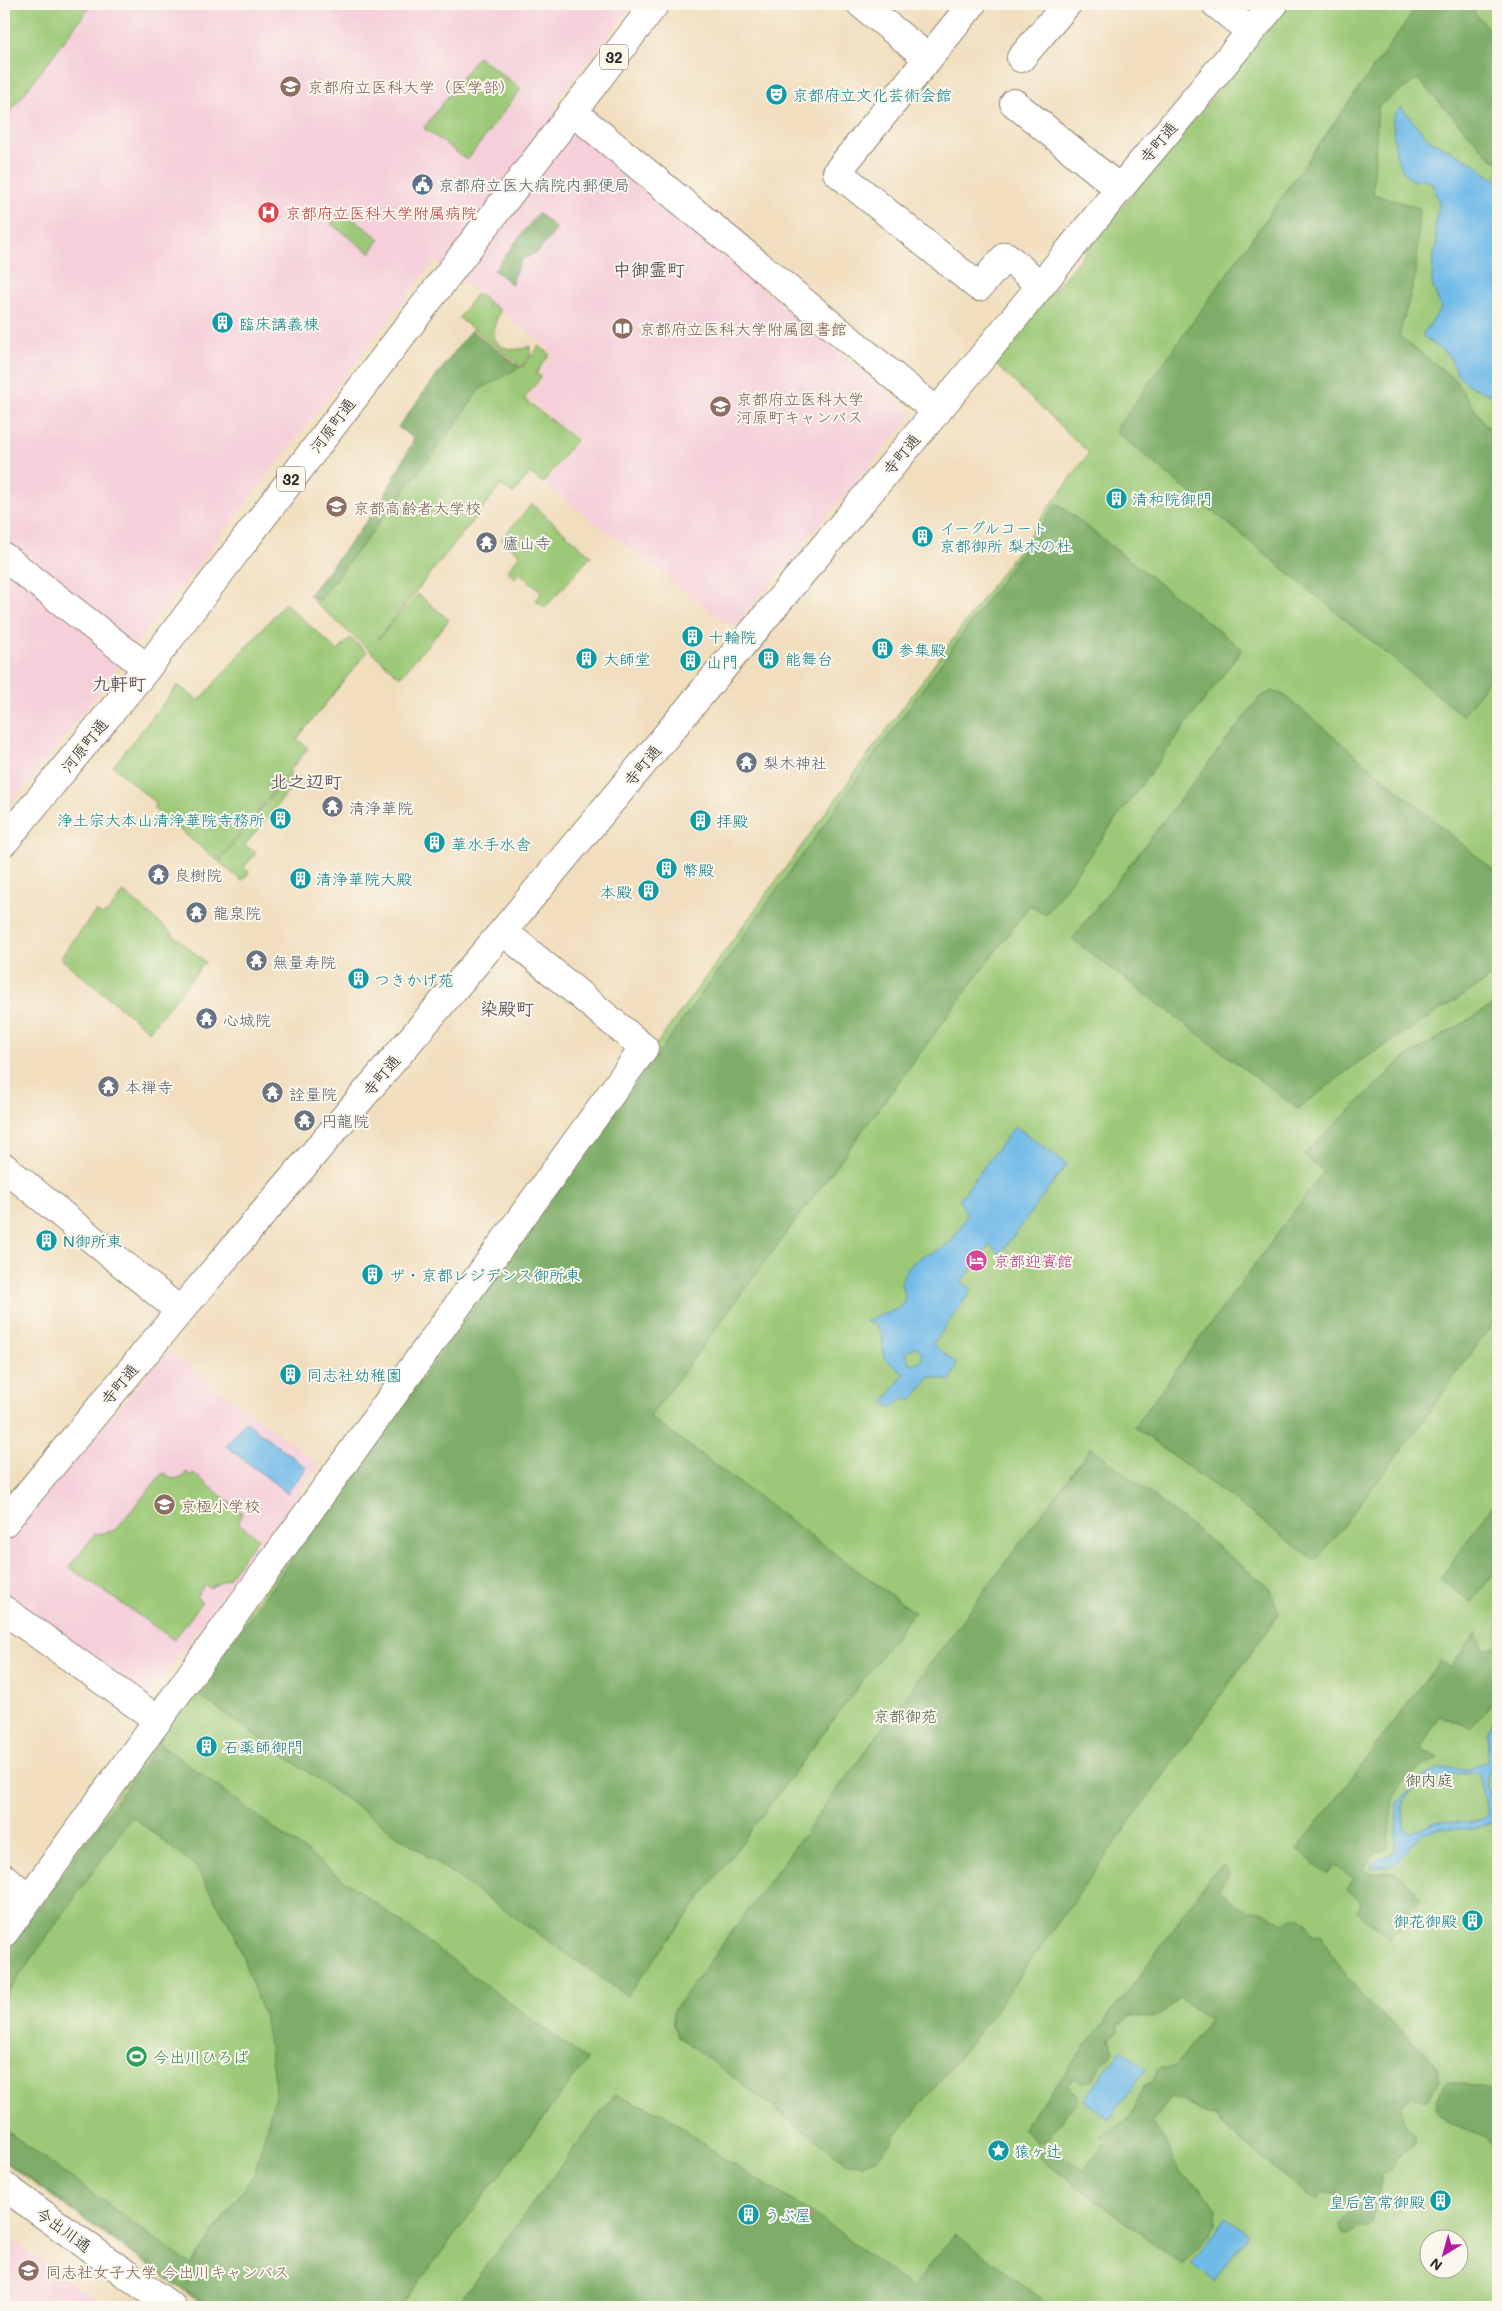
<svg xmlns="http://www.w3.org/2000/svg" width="1502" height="2311" font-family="Mali,'Klee One',sans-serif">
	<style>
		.built { fill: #f5cfda }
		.green { fill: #9cc977; stroke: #647a51; fill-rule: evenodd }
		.forest { fill: #7dad68; stroke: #546c4a }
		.water { fill: #6fbae8; stroke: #4d728a; fill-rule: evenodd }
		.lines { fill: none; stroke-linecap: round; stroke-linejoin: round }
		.minor-casing { stroke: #8e8474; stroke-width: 30 }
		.major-casing { stroke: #8e8474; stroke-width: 30 }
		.minor { stroke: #fff; stroke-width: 28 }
		.major { stroke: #fff; stroke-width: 28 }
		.labels { text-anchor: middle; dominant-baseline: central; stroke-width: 4; stroke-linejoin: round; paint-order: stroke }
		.shield { fill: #fbf7ec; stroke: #696865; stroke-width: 1 }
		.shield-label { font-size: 15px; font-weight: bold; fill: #2b2b2b }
		.education-label { font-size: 16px; fill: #785e54; stroke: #fbf7ec; text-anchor: start }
		.culture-label { font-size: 16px; fill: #0d838f; stroke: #fbf7ec; text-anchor: start }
		.street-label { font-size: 16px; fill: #2b2b2b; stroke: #fbf7ec }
		.service-label { font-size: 16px; fill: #4e5e75; stroke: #fbf7ec; text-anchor: start }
		.health-label { font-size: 16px; fill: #be3a42; stroke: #fbf7ec; text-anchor: start }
		.worship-label { font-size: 16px; fill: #5b616d; stroke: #fbf7ec; text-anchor: start }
		.hotel-label { font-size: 16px; fill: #b23c85; stroke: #fbf7ec; text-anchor: start }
		.park-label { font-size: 16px; fill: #4d5a42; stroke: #fbf7ec }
		.leisure-label { font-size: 16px; fill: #27864d; stroke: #fbf7ec; text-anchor: start }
		.neighbourhood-label { font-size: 18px; font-weight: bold; fill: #635865; stroke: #fbf7ec }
	</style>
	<rect width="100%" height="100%" fill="#fbf7ec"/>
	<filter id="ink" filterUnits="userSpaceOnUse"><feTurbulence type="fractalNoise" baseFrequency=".02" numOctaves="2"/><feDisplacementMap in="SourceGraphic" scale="10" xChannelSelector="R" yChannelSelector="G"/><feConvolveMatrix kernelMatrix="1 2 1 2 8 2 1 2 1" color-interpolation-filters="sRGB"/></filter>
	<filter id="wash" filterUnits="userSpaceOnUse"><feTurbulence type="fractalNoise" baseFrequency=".0096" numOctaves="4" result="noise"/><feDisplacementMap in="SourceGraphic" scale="20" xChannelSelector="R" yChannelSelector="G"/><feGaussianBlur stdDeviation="1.12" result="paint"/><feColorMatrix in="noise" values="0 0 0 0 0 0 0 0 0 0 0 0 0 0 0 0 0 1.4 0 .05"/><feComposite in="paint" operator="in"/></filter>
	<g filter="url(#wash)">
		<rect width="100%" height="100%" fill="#f1debe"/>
		<!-- built -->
		<path class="built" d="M 92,4 L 633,4 L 554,104 L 635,183 L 913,414 L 733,628 L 545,484 L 578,440 L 527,399 L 543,377 L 538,373 L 554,353 L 435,260 L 4,814 L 4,120 Z
			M 168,1350 L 320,1465 L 149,1696 L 4,1595 L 4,1545 Z
			M 4,2234 L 106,2307 L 4,2307 Z"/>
		<!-- green -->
		<path class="green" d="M 4,4 L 92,4 L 4,120 Z
			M 1289,4 L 1498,4 L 1498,2307 L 206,2307 L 4,2162 L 4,1951 L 656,1045 L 1089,453 L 994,363 ZM 1430,2238 L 1460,2238 L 1460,2268 L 1430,2268 Z
			M 478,56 L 521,89 L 467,160 L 424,128 Z
			M 341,210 L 380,239 L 370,253 L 331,224 Z
			M 477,293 L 490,303 L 487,307 L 489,308 L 492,304 L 500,311 C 498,317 494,324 494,330 C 492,350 518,353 530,346 L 530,355 L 522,366 L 459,318 Z
			M 539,346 L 550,354 L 536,373 L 541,377 L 524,399 L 576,440 L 543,483 L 530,473 L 513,494 L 501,485 L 378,639 L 418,594 L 449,620 L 400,677 L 312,600 L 498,351 L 522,368 Z
			M 532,504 L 591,556 L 545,608 L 536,600 L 542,592 L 520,573 L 515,578 L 507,571 L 520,555 L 501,539 Z
			M 285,603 L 338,651 L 350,638 L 367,652 L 297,739 L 308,748 L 218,861 L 154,809 L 155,803 L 113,766 L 178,685 L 199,701 Z
			M 290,773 L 299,779 L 245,845 L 256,853 L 244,867 L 249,872 L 242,881 L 219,862 Z
			M 124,892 L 205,962 L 149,1031 L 60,958 L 96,911 L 102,915 L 107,913 Z
			M 186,1472 L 191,1476 L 193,1473 L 242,1512 L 238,1523 L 258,1538 L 228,1578 L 210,1588 L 205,1585 L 196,1597 L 202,1602 L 174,1640 L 69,1567 L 94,1535 L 115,1530 L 162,1474 L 165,1473 L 173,1479 L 182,1478 Z"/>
		<!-- forest -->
		<path class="forest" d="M 1419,4 L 1477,4 L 1473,11 L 1498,40 L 1498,162 L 1491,158 L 1418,79 L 1378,106 L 1373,194 L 1419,208 L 1416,274 L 1399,336 L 1454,379 L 1487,427 L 1498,424 L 1498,667 L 1463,716 L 1115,431 Z
			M 538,213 L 557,229 L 538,252 L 522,259 L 514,275 L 512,285 L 494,270 Z
			M 471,330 L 520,367 L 479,390 L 456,424 L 319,601 L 309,595 L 381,503 L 414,439 L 398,427 Z
			M 1057,503 L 1242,649 L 1046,914 L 1030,905 L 650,1417 L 914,1612 L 627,1996 L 195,1693 Z
			M 1272,691 L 1284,695 L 1498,874 L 1498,976 L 1492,977 L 1360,1061 L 1298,1109 L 1072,939 L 1259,698 Z
			M 1498,1002 L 1498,1316 L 1411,1437 L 1316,1561 L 1134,1427 L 1324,1171 L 1303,1156 L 1403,1059 Z
			M 1091,1447 L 1271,1589 L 1279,1614 L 984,2026 L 877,2159 L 862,2165 L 848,2164 L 678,2036 L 673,2025 L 673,2011 Z
			M 1498,1498 L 1498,1575 L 1494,1573 L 1471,1602 L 1440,1579 Z
			M 1476,1633 L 1485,1649 L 1498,1646 L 1498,1695 L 1471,1728 L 1439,1715 L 1421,1749 L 1438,1758 L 1405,1778 L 1393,1798 L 1387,1849 L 1377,1852 L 1363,1868 L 1368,1873 L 1395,1872 L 1416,1890 L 1414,1893 L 1421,1898 L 1390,1938 L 1356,1912 L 1361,1901 L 1347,1890 L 1354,1879 L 1336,1866 L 1328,1874 L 1297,1850 L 1440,1661 L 1451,1667 Z
			M 159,1743 L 587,2060 L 400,2307 L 209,2307 L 4,2160 L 4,2129 L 191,2265 L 255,2172 L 276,2092 L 265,2020 L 234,1933 L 196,1867 L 132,1816 L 4,1998 L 4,1955 Z
			M 1222,1866 L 1226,1866 L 1229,1875 L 1218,1890 L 1248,1912 C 1263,1907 1270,1915 1281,1923 L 1299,1916 L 1306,1922 L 1312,1935 L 1321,1934 L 1330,1952 L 1364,1999 L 1428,2054 L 1435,2065 L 1439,2081 L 1428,2100 L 1423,2100 L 1410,2096 L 1401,2106 L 1404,2122 L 1415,2135 L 1415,2142 L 1395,2159 L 1390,2171 L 1383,2174 L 1380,2191 L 1371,2224 L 1368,2227 C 1365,2228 1362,2227 1359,2228 C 1352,2231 1345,2244 1339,2226 L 1354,2206 L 1336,2193 L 1324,2193 L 1318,2199 L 1312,2198 L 1232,2134 L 1215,2116 L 1207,2115 L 1182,2100 L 1171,2097 L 1151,2123 L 1161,2134 L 1181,2175 L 1199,2187 L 1217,2209 L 1216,2223 L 1210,2233 L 1182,2264 L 1038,2157 C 1039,2149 1042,2146 1050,2146 L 1083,2171 L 1106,2142 L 1101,2137 L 1105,2132 L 1112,2131 L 1132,2114 L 1144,2086 L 1153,2081 L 1157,2070 L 1161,2068 L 1165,2069 L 1176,2066 L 1208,2022 L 1209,2019 L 1180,1999 C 1157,2014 1163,2021 1131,2016 L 1123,2023 L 1118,2023 L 1118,2032 L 1110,2038 L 1114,2052 L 1101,2064 L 1093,2079 L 1084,2082 L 1074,2079 L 1068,2085 L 1077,2096 L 1078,2103 L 1067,2113 L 1045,2142 L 1039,2144 L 1022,2129 L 1141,1974 L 1211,1875 Z
			M 1448,2081 L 1481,2088 L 1498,2095 L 1498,2158 L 1485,2136 C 1472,2135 1445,2122 1436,2112 C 1434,2106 1443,2084 1448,2081 Z
			M 614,2095 L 665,2114 L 724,2159 L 821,2219 L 912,2288 L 955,2234 L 1052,2307 L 455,2307 Z"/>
		<!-- water -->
		<path class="water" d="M 1401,107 L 1428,139 L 1472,162 L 1498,182 L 1498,398 L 1470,386 L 1458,376 L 1449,356 L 1422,335 L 1441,309 L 1432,283 L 1433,256 L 1437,246 L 1435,224 L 1439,203 L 1432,183 L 1422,179 L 1413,181 C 1393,166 1394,140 1393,117 Z
			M 1015,1126 L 1067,1164 L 1000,1254 L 990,1245 L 962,1282 L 972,1290 L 933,1344 L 957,1364 L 951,1381 L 930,1377 L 912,1401 C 901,1396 900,1402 892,1408 L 884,1402 L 904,1374 L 884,1358 L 882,1334 L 873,1323 L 865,1322 C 877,1313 893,1315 905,1303 L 905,1293 L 901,1282 C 913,1252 927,1259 948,1244 C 956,1238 962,1224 967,1215 L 959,1200 ZM 916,1347 L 922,1352 L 922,1361 L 914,1364 L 910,1363 L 906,1355 L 908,1351 Z
			M 245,1421 L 307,1468 L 287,1493 L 226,1446 Z
			M 1498,1710 L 1498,1750 L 1487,1777 L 1487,1787 L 1498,1812 L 1494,1822 L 1472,1829 L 1439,1828 L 1424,1833 L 1409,1846 L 1399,1861 L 1388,1867 L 1369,1867 L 1378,1859 L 1391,1855 L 1396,1847 L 1397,1803 L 1425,1777 L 1440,1768 L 1470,1769 L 1487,1760 L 1488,1732 ZM 1471,1772 L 1479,1774 L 1488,1814 C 1473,1829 1457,1819 1438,1822 C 1430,1823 1420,1829 1412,1832 L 1405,1829 C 1404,1823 1402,1816 1402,1809 C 1405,1782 1451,1774 1471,1772 Z
			M 1121,2050 L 1146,2069 L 1109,2119 L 1083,2100 Z
			M 1226,2217 L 1249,2234 L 1214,2281 L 1191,2264 Z"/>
	</g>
	<g filter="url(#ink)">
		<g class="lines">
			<defs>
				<path id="minor" d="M 861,4 L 928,58
					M 972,4 L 837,172 L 979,287 L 1006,256 L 1040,285
					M 1216,4 L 1250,31
					M 1021,58 L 1067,4
					M 1014,103 L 1110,181 L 1121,187
					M 572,111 L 937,412
					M 4,557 L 147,668
					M 4,1167 L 180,1311
					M 4,1523 L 180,1311 L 503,931 L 984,355 L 1121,187 L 1274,4
					M 4,1610 L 158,1720
					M 4,1878 L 29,1898
					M 4,1933 L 644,1048 L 503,931"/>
				<path id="major" d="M 4,842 L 147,668 L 655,4
					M 4,2186 L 172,2307"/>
			</defs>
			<!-- minor casing -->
			<use href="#minor" class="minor-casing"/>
			<!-- major casing -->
			<use href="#major" class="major-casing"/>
			<!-- minor -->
			<use href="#minor" class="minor"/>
			<!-- major -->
			<use href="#major" class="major"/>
		</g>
	</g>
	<!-- icons -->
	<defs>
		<symbol id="university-disc" viewBox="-11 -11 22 22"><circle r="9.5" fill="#8d6e63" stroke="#fbf7ec"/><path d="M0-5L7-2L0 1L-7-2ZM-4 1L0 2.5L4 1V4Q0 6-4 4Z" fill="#fff"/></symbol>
		<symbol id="theatre-disc" viewBox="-11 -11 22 22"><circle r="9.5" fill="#0f9aa8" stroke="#fbf7ec"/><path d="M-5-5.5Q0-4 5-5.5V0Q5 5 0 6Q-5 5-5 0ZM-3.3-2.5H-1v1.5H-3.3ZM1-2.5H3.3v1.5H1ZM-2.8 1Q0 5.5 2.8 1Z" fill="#fff"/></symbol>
		<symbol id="civic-disc" viewBox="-11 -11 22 22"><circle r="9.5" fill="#5c6f8a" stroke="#fbf7ec"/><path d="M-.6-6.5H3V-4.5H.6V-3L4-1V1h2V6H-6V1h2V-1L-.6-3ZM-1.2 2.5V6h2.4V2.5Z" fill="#fff"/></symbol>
		<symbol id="hospital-disc" viewBox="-11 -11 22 22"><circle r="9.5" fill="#e0444e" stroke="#fbf7ec"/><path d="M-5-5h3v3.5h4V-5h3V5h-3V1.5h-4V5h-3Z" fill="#fff"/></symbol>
		<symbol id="building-disc" viewBox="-11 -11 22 22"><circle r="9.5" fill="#0f9aa8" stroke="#fbf7ec"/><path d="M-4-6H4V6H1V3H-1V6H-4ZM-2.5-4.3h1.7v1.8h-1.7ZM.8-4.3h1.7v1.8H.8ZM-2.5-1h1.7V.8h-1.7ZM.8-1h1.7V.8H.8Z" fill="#fff"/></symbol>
		<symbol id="library-disc" viewBox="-11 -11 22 22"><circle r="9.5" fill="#8d6e63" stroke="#fbf7ec"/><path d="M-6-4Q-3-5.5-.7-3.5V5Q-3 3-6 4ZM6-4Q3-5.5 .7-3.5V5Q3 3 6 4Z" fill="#fff"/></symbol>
		<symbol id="temple-disc" viewBox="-11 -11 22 22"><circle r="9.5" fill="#6b7280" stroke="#fbf7ec"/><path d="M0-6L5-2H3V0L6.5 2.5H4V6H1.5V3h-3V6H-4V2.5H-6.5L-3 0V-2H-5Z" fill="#fff"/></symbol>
		<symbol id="hotel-disc" viewBox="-11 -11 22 22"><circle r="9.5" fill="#d1479c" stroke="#fbf7ec"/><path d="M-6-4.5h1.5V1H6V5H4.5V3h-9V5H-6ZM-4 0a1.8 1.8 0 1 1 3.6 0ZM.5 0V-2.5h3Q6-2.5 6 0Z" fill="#fff"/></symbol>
		<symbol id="school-disc" viewBox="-11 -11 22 22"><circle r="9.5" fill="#8d6e63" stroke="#fbf7ec"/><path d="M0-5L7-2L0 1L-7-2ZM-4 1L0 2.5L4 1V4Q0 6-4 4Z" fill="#fff"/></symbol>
		<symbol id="stadium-disc" viewBox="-11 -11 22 22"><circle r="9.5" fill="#2e9e5b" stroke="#fbf7ec"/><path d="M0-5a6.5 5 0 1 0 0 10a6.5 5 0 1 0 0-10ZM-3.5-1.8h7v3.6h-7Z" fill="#fff"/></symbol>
		<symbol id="sight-disc" viewBox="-11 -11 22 22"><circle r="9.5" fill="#0f9aa8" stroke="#fbf7ec"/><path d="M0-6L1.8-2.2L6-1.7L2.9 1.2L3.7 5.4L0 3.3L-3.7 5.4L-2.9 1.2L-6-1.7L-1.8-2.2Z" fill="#fff"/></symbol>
	</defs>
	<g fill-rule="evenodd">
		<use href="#university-disc" x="278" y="74" width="25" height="25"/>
		<use href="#theatre-disc" x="764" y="82" width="25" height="25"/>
		<use href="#civic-disc" x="410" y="172" width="25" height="25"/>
		<use href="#hospital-disc" x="256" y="200" width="25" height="25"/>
		<use href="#building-disc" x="210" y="310" width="25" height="25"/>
		<use href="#library-disc" x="610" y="316" width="25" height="25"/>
		<use href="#university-disc" x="708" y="394" width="25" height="25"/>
		<use href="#building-disc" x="1104" y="486" width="25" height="25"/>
		<use href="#university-disc" x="324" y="494" width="25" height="25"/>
		<use href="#building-disc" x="910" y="524" width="25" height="25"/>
		<use href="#temple-disc" x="474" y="530" width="25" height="25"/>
		<use href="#building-disc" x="680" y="624" width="25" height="25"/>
		<use href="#building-disc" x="870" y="636" width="25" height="25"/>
		<use href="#building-disc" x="574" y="646" width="25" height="25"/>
		<use href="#building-disc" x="756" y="646" width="25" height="25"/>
		<use href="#building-disc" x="678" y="648" width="25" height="25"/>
		<use href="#temple-disc" x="734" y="750" width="25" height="25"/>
		<use href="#temple-disc" x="320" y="794" width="25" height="25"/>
		<use href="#building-disc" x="268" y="806" width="25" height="25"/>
		<use href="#building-disc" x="688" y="808" width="25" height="25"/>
		<use href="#building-disc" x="422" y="830" width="25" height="25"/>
		<use href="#building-disc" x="654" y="856" width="25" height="25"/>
		<use href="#temple-disc" x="146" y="862" width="25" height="25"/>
		<use href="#building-disc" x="288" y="866" width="25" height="25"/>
		<use href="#building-disc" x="636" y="878" width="25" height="25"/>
		<use href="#temple-disc" x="184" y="900" width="25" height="25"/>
		<use href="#temple-disc" x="244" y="948" width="25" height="25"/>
		<use href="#building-disc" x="346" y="966" width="25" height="25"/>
		<use href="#temple-disc" x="194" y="1006" width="25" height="25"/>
		<use href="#temple-disc" x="96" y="1074" width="25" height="25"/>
		<use href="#temple-disc" x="260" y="1080" width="25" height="25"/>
		<use href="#temple-disc" x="292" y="1108" width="25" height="25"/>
		<use href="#building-disc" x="34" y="1228" width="25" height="25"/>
		<use href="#hotel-disc" x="964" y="1248" width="25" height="25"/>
		<use href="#building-disc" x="360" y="1262" width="25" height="25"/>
		<use href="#building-disc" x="278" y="1362" width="25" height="25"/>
		<use href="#school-disc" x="152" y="1492" width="25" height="25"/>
		<use href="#building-disc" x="194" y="1734" width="25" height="25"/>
		<use href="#building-disc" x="1460" y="1908" width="25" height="25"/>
		<use href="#stadium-disc" x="124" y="2044" width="25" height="25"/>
		<use href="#sight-disc" x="986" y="2138" width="25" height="25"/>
		<use href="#building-disc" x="1428" y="2188" width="25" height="25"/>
		<use href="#building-disc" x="736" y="2202" width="25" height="25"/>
		<use href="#university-disc" x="16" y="2258" width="25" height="25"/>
	</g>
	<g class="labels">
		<!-- shield labels -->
		<g class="shield">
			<rect x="600" y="44.5" width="28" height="25" rx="4"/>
			<rect x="277" y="466.5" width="28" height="25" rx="4"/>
		</g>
		<g class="shield-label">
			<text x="614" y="57">32</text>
			<text x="291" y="479">32</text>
		</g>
		<!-- education labels -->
		<g class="education-label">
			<text x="307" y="86">京都府立医科大学（医学部）</text>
			<text x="639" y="328">京都府立医科大学附属図書館</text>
			<text x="736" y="398">京都府立医科大学<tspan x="736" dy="18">河原町キャンパス</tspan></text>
			<text x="353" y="507">京都高齢者大学校</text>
			<text x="180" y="1505">京極小学校</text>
			<text x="45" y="2271">同志社女子大学 今出川キャンパス</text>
		</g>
		<!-- culture labels -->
		<g class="culture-label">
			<text x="792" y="94">京都府立文化芸術会館</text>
			<text x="239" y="323">臨床講義棟</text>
			<text x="1132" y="498">清和院御門</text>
			<text x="939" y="527">イーグルコート<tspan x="939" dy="18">京都御所 梨木の杜</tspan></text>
			<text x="708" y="636">十輪院</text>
			<text x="898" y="649">参集殿</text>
			<text x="603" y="658">大師堂</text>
			<text x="785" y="658">能舞台</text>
			<text x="706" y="661">山門</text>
			<text x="265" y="819" text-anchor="end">浄土宗大本山清浄華院寺務所</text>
			<text x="716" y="820">拝殿</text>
			<text x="451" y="843">華水手水舎</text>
			<text x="682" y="869">幣殿</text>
			<text x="316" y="878">清浄華院大殿</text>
			<text x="632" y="891" text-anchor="end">本殿</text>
			<text x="374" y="979">つきかげ苑</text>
			<text x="63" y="1240">N御所東</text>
			<text x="389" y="1274">ザ・京都レジデンス御所東</text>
			<text x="306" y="1374">同志社幼稚園</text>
			<text x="223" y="1746">石薬師御門</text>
			<text x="1457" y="1920" text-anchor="end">御花御殿</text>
			<text x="1014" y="2150">猿ヶ辻</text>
			<text x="1425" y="2201" text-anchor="end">皇后宮常御殿</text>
			<text x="764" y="2214">うぶ屋</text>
		</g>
		<!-- street labels -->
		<g class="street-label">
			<text transform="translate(1158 142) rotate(-50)">寺町通</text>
			<text transform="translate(332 425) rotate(-53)">河原町通</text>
			<text transform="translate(901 454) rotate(-50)">寺町通</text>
			<text transform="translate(84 745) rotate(-51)">河原町通</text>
			<text transform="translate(642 765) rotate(-50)">寺町通</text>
			<text transform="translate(381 1075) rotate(-50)">寺町通</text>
			<text transform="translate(119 1384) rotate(-50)">寺町通</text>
			<text transform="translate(64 2229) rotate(36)">今出川通</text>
		</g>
		<!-- service labels -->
		<g class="service-label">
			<text x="438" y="184">京都府立医大病院内郵便局</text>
		</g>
		<!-- health labels -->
		<g class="health-label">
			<text x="285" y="212">京都府立医科大学附属病院</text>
		</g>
		<!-- worship labels -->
		<g class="worship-label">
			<text x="503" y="542">廬山寺</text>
			<text x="763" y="762">梨木神社</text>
			<text x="349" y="807">清浄華院</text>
			<text x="174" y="874">良樹院</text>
			<text x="213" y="912">龍泉院</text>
			<text x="272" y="961">無量寿院</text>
			<text x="223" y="1019">心城院</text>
			<text x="125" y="1086">本禅寺</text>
			<text x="289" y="1093">詮量院</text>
			<text x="321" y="1120">円龍院</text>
		</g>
		<!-- hotel labels -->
		<g class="hotel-label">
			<text x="993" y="1260">京都迎賓館</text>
		</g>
		<!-- park labels -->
		<g class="park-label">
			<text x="905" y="1715">京都御苑</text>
			<text x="1429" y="1779">御内庭</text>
		</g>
		<!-- leisure labels -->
		<g class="leisure-label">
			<text x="153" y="2056">今出川ひろば</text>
		</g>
		<!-- neighbourhood labels -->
		<g class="neighbourhood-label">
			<text x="649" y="269">中御霊町</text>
			<text x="119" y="683">九軒町</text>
			<text x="306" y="781">北之辺町</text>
			<text x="507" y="1008">染殿町</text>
		</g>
	</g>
	<!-- margin -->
	<rect width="1502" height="2311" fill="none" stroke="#fbf7ec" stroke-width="20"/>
	<!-- north arrow -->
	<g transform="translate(1444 2254) rotate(217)"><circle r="24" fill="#fbf7ec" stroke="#a8a59f"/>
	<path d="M0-4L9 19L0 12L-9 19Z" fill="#b5179e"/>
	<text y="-8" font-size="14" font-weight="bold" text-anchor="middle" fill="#2b2b2b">N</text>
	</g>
</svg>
